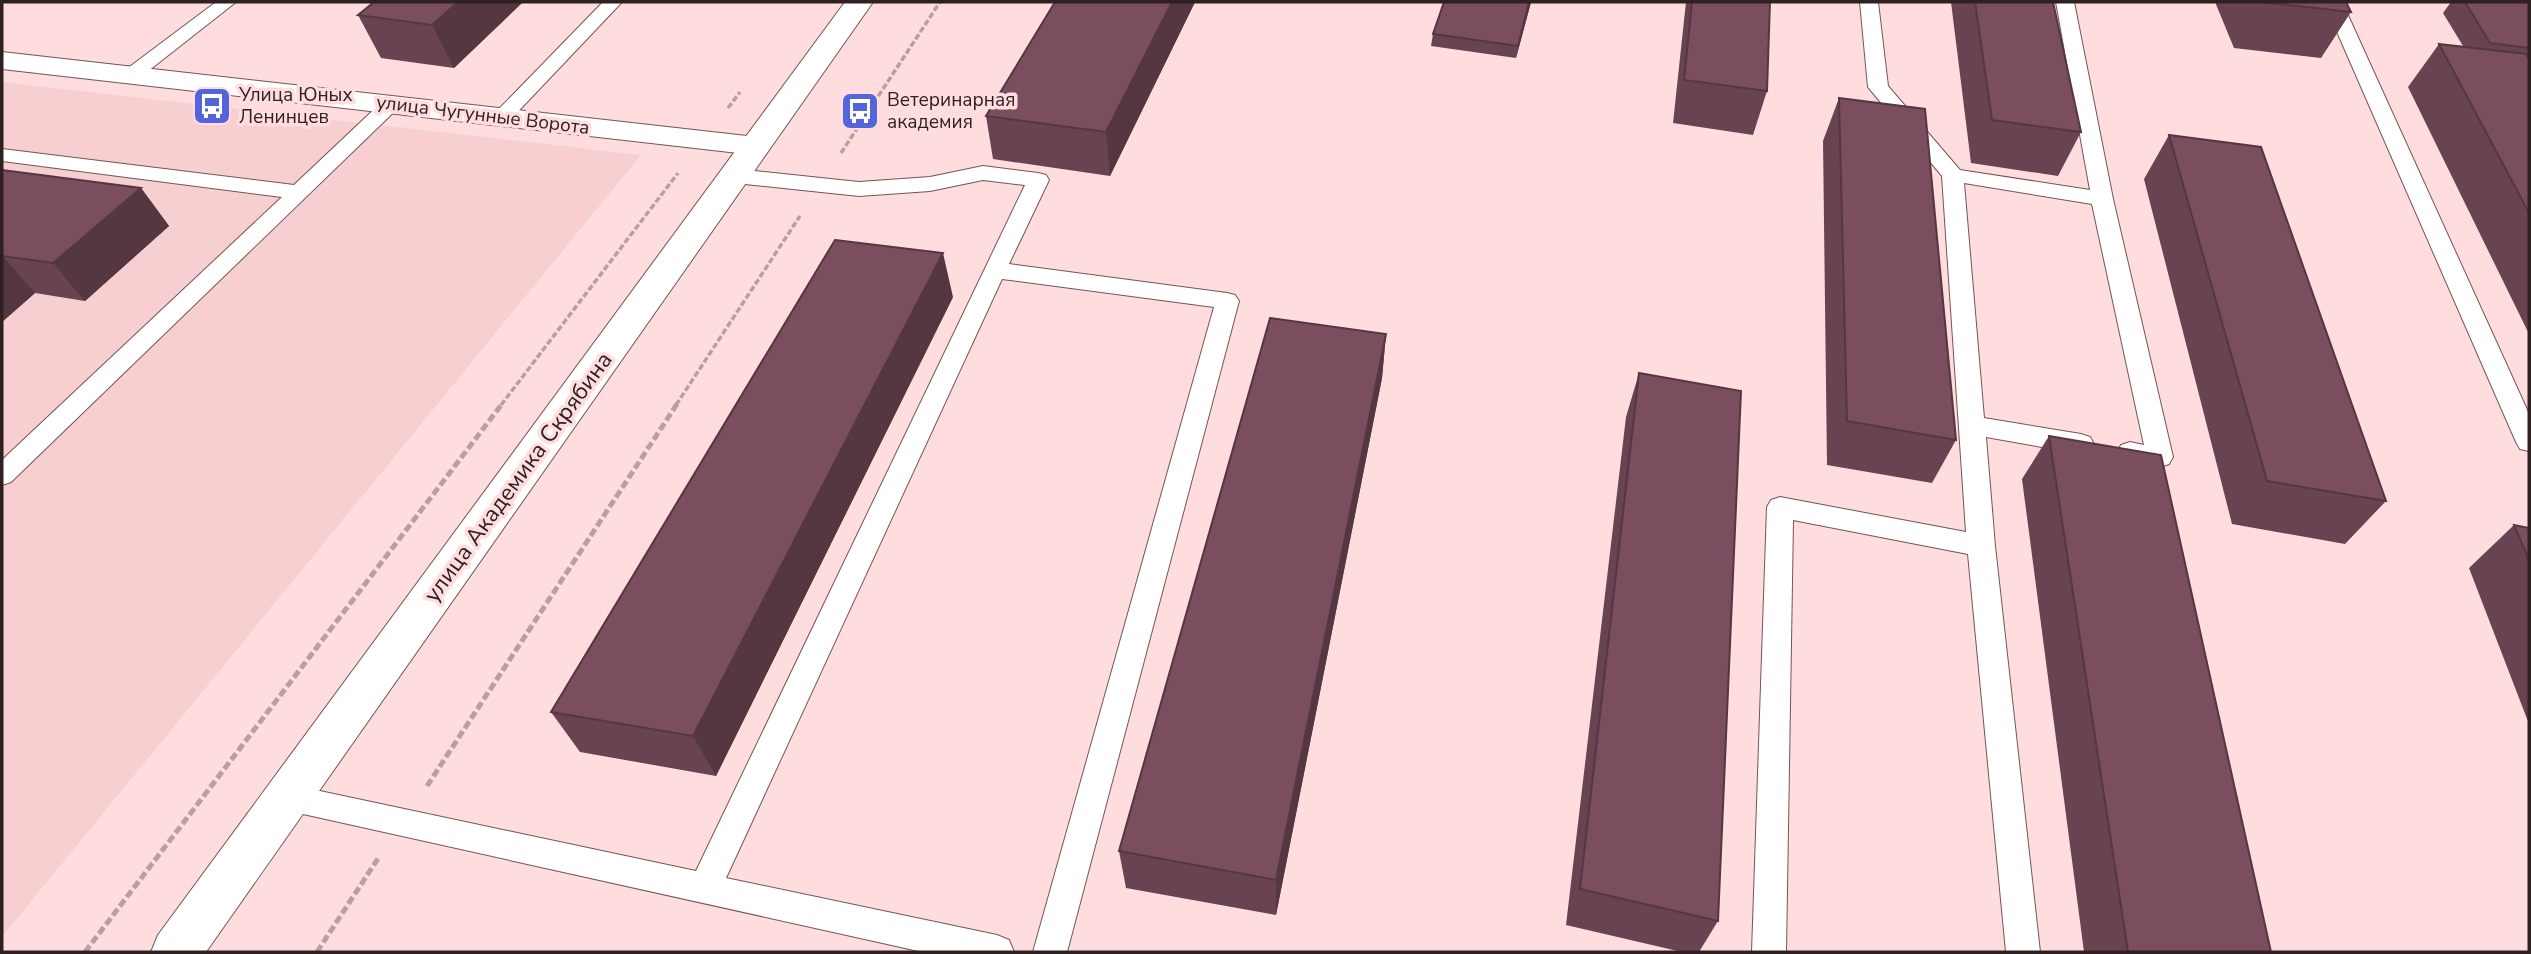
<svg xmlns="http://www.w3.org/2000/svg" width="2531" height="954" font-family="'Nunito Sans',sans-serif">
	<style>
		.built { fill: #f7cfd0 }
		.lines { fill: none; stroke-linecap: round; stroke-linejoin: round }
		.service-casing { stroke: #765355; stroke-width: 2 }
		.tertiary-casing { stroke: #765355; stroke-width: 2 }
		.secondary-casing { stroke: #765355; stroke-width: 2 }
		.path-far1 { stroke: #bb9fa0; stroke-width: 3.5; stroke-dasharray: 6 2.5; stroke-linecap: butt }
		.path { stroke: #bb9fa0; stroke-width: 5; stroke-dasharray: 8 3.5; stroke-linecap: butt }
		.service { fill: #fff; fill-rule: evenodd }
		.tertiary { fill: #fff; fill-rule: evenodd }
		.secondary { fill: #fff; fill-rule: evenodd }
		.wall { fill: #694352 }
		.shaded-wall { fill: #553742 }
		.building { fill: #7a4e5f; stroke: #553742; stroke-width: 2 }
		.labels { text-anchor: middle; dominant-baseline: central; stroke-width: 7; stroke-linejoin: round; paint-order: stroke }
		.far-poi-label { font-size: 19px; fill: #2f2021; stroke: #ffddde; text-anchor: start }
		.far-street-label { font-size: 19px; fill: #2f2021; stroke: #ffddde }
		.street-label { font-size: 23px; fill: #2f2021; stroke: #ffddde }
	</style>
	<rect width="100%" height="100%" fill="#ffddde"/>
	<!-- built -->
	<path class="built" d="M 2,82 L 641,155 L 2,937 Z"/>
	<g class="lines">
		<defs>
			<path id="service" d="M 216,2 L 236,2 L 138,79 L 124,79 L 121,75 L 124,71 Z
				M 603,2 L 622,2 L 509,121 L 495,121 L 492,117 L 495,113 Z
				M 1860,2 L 1878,2 L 1888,86 L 1960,170 L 2090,190 L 2056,2 L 2074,2 L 2113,199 L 2173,457 L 2169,464 L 2160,467 L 2121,459 L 2117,452 L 2121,445 L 2130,442 L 2144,445 L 2092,204 L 1964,183 L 1984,418 L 2081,434 L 2090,437 L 2094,444 L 2090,451 L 2081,454 L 1986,437 L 1995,546 L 2040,952 L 2006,952 L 1968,554 L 1793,520 L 1786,952 L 1752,952 L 1767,507 L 1771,500 L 1780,497 L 1966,532 L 1942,176 L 1868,87 Z
				M 2324,2 L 2342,2 L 2529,414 L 2529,451 L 2520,449 L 2516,442 Z
				M 391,98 L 398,100 L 401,104 L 398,108 L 11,482 L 2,485 L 2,460 L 282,197 L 2,161 L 2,149 L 294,185 L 384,100 Z
				M 983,166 L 1038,173 L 1046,175 L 1049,180 L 1009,264 L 1227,293 L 1235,295 L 1239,301 L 1067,952 L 1033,952 L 1214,307 L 1002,279 L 726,878 L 997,935 L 1009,940 L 1014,952 L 923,952 L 276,808 L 271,798 L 276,788 L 287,784 L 696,871 L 1025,185 L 983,180 L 930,191 L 859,196 L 735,183 L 727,181 L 724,176 L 727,171 L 735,169 L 859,182 L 930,177 Z"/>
			<path id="tertiary" d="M 2,52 L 756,137 L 767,140 L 771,146 L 767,152 L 756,155 L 2,69 Z"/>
			<path id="secondary" d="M 845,2 L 873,2 L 206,952 L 151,952 L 158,935 Z"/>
		</defs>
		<!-- service casing -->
		<use href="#service" class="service-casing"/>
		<!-- tertiary casing -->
		<use href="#tertiary" class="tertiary-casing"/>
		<!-- secondary casing -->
		<use href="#secondary" class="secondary-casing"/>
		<!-- path-far1 -->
		<path class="path-far1" d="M 728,108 L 740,92
			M 841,153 L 940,2
			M 501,405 L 678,173
			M 676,405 L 800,216"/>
		<!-- path -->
		<path class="path" d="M 427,786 L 677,404
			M 85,952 L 502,404
			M 317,952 L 379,857"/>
		<!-- service -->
		<use href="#service" class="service"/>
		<!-- tertiary -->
		<use href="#tertiary" class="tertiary"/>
		<!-- secondary -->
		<use href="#secondary" class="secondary"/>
	</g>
	<!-- wall -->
	<path class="wall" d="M 374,2 L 523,2 L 454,68 L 381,58 L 358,15 Z
		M 1055,2 L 1195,2 L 1110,176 L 993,159 L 986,116 Z
		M 1444,2 L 1531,2 L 1516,58 L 1431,46 L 1433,34 Z
		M 1686,2 L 1770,2 L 1767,91 L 1753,135 L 1673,123 Z
		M 1951,2 L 2053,2 L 2081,132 L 2058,176 L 1971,163 Z
		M 2215,2 L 2346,2 L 2351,12 L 2321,58 L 2234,48 Z
		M 2451,2 L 2529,2 L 2529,334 L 2408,87 L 2439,44 L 2463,46 L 2443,13 Z
		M 1839,98 L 1956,440 L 1932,483 L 1827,465 L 1823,141 Z
		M 2169,135 L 2386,501 L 2345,544 L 2232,524 L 2144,179 Z
		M 2,170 L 141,188 L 169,226 L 85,301 L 35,293 L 2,322 Z
		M 953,297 L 716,776 L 580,752 L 551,712 Z
		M 1386,334 L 1382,378 L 1276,915 L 1126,888 L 1119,851 Z
		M 1639,373 L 1718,921 L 1699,952 L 1682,952 L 1566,925 L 1626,417 Z
		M 2049,436 L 2271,952 L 2084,952 L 2022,479 Z
		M 2514,525 L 2529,528 L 2529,724 L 2469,568 Z"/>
	<!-- shaded-wall -->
	<path class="shaded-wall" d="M 458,2 L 523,2 L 454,68 L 432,25 Z
		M 1172,2 L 1195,2 L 1110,176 L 1106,132 Z
		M 1529,2 L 1531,2 L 1516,58 L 1518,46 Z
		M 141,188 L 169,226 L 85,301 L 53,263 Z
		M 943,253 L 953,297 L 716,776 L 693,736 Z
		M 3,256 L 35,293 L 2,322 L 2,256 Z
		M 1386,334 L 1382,378 L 1276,915 L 1276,880 Z"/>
	<!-- building -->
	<path class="building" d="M 374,2 L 458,2 L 432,25 L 358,15 Z
		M 1055,2 L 1172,2 L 1106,132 L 986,116 Z
		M 1444,2 L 1529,2 L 1518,46 L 1433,34 Z
		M 1692,2 L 1770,2 L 1767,91 L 1684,80 Z
		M 1975,2 L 2053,2 L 2081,132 L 1992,120 Z
		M 2261,2 L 2346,2 L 2351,12 Z
		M 2465,2 L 2529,2 L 2529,48 L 2490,43 Z
		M 2439,44 L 2526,54 L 2529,59 L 2529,213 Z
		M 1839,98 L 1925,109 L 1956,440 L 1847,421 Z
		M 2169,135 L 2261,147 L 2386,501 L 2267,481 Z
		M 2,170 L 141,188 L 53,263 L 2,256 Z
		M 835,240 L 943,253 L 693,736 L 551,712 Z
		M 1270,318 L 1386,334 L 1276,880 L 1119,851 Z
		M 1639,373 L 1741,391 L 1718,921 L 1580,889 Z
		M 2049,436 L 2161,455 L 2271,952 L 2128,952 Z
		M 2514,525 L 2529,528 L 2529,560 Z"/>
	<!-- icons -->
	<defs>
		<symbol id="bus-square" viewBox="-11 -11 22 22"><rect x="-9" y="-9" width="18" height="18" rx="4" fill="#5365db" stroke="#ffddde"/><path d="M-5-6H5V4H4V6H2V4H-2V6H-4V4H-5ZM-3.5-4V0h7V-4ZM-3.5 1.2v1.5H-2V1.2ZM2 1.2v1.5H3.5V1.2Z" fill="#fff"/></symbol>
	</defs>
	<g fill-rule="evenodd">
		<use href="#bus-square" x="190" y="84" width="44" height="44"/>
		<use href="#bus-square" x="838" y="89" width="44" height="44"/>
	</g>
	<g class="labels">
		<!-- far-poi labels -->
		<g class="far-poi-label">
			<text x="239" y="95">Улица Юных<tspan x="239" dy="22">Ленинцев</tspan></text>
			<text x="887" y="100">Ветеринарная<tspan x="887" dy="22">академия</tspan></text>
		</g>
		<!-- far-street labels -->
		<g class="far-street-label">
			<text transform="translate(483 115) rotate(7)">улица Чугунные Ворота</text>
		</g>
		<!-- street labels -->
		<g class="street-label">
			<text transform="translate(518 477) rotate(-54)">улица Академика Скрябина</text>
		</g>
	</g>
	<!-- border -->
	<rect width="2531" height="954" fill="none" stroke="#2f2021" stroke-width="7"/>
</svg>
